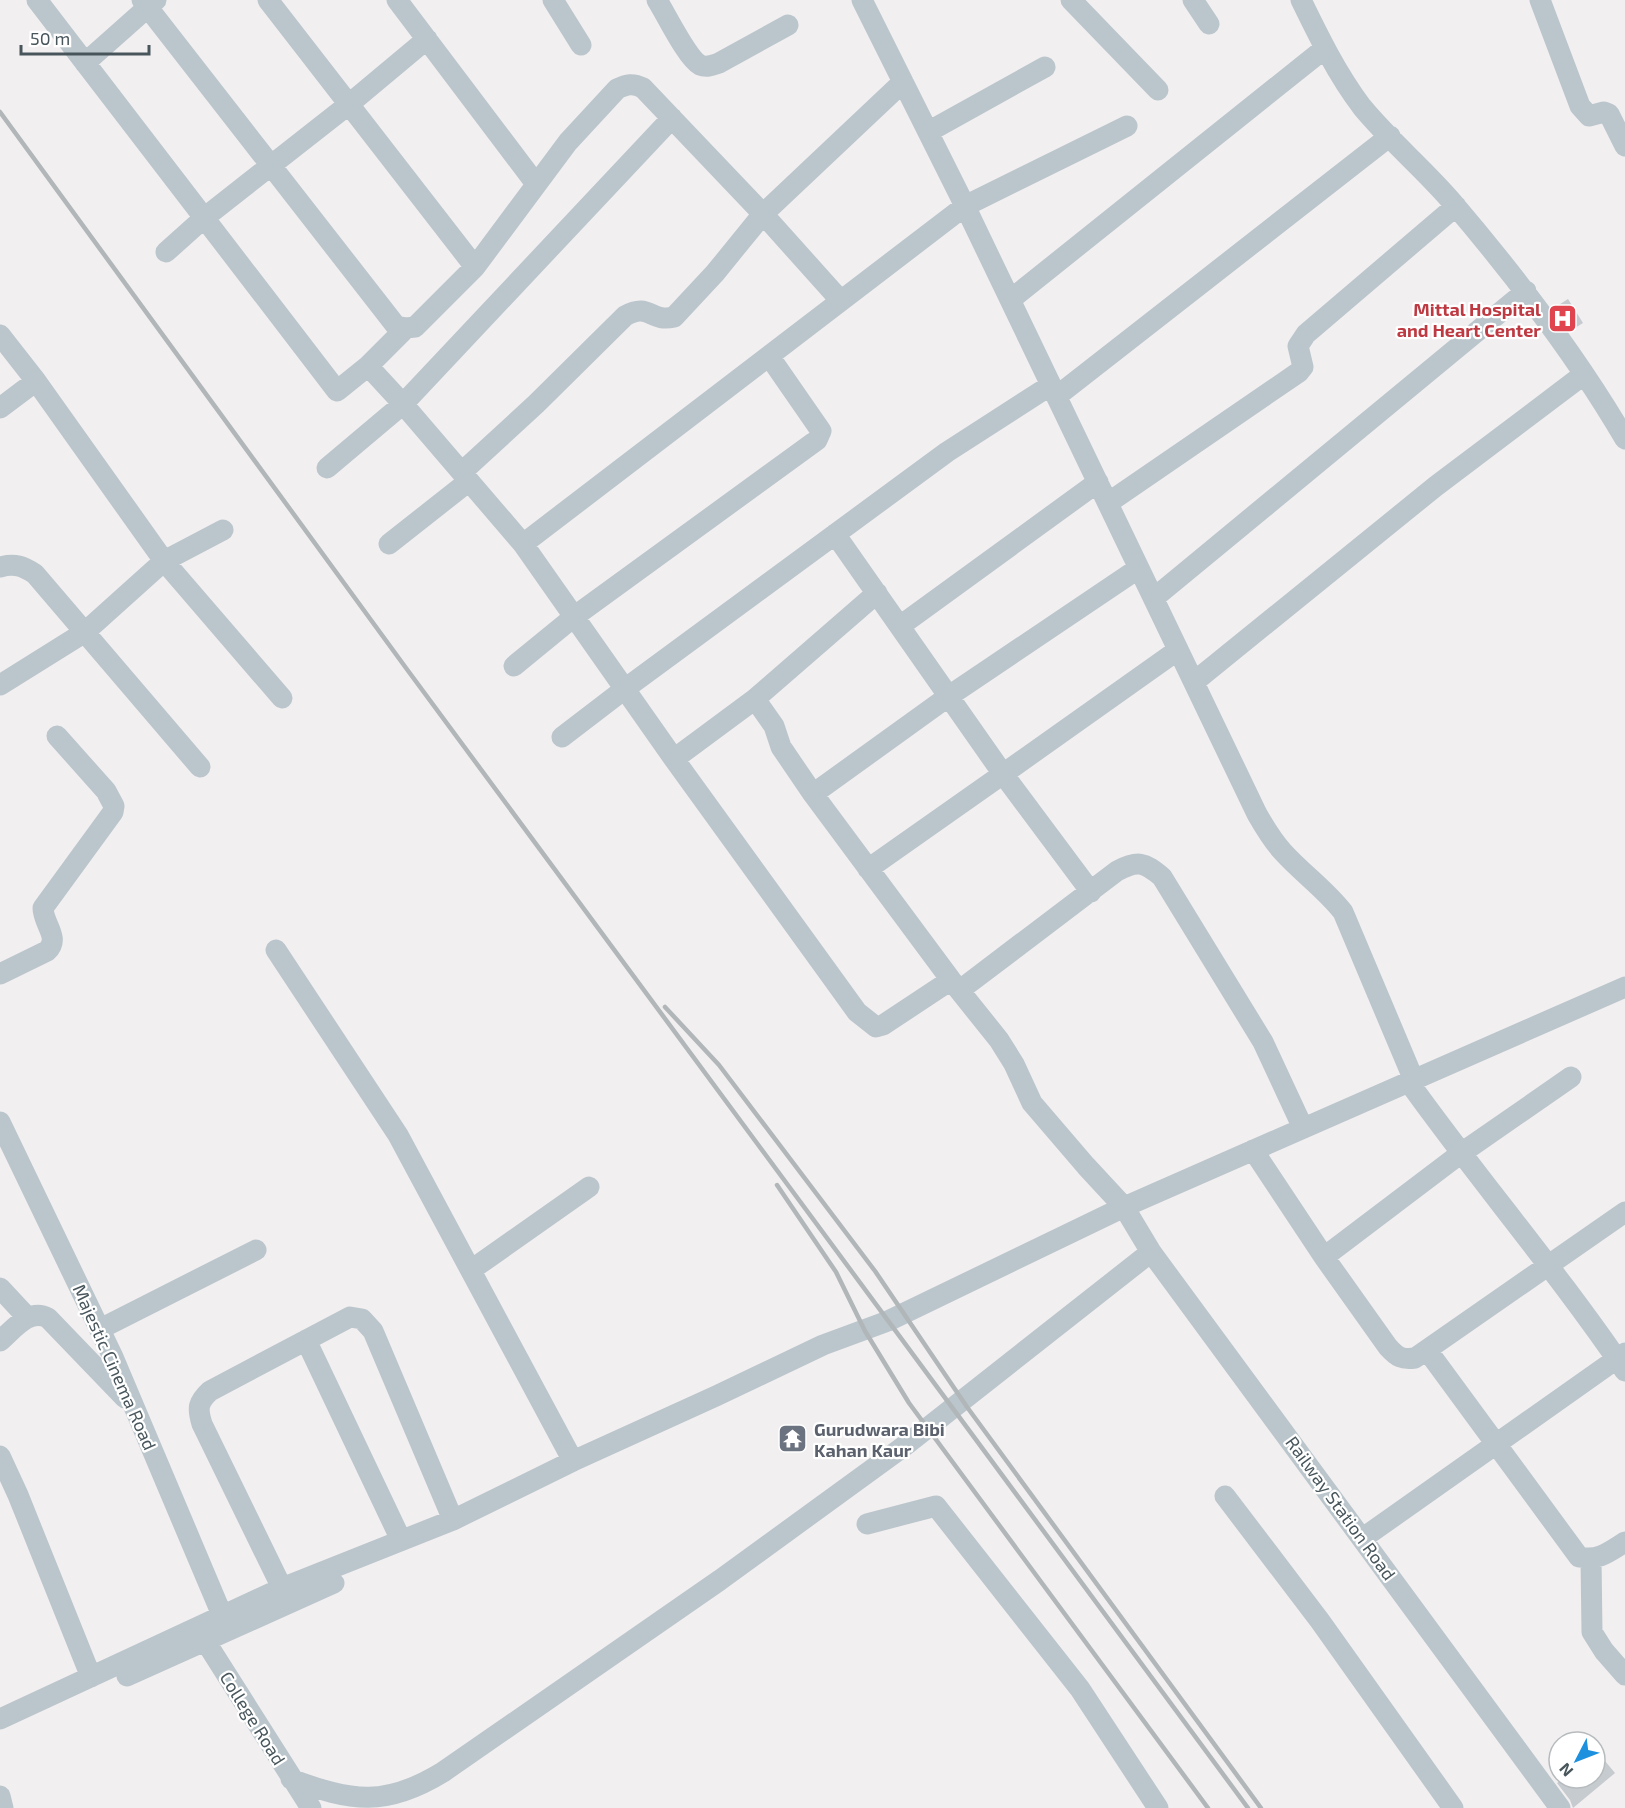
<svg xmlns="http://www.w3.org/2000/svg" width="1625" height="1808" font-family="'Exo 2',sans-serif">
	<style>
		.building { fill: #c6cbcf }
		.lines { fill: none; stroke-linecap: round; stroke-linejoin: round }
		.minor { stroke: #bbc6cc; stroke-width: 21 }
		.rail { stroke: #b1b6b9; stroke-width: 4.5 }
		.labels { text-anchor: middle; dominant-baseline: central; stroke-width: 4.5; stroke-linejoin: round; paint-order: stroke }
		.health-label { font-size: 18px; font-weight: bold; fill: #be3a42; stroke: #fff; text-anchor: end }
		.street-label { font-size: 18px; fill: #48565c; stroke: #fff }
		.worship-label { font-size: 18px; font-weight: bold; fill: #5b616d; stroke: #fff; text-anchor: start }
	</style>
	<rect width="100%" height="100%" fill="#f2eff0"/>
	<!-- building -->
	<path class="building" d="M 1568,299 L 1583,323 L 1570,331 L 1554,308 Z
		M 1595,1749 L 1615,1773 L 1573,1808 L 1570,1800 L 1557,1783 L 1564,1778 L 1595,1778 Z"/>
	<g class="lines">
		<!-- minor -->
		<path class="minor" d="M 37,0 L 337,391 L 368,366 L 403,404 L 523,544 L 674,759 L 857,1012 L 876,1027 L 883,1025 L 951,980
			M 142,0 L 396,326 L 406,328 L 415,327 L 475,267 L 568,142 L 617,89 C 627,84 633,83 643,88 L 763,214 L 841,301
			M 268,0 L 475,267
			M 397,0 L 536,184
			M 553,0 L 581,45
			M 657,0 C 666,14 687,58 700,65 C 707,68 713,65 719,63 L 788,25
			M 862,0 L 965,206 L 1257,814 C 1265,828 1272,840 1283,852 C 1303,874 1325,889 1343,912 L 1413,1078
			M 1071,0 L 1158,90
			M 1193,0 L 1209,24
			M 1301,0 C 1319,37 1337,74 1362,107 C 1390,141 1425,170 1453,203 C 1516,277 1576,355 1625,439
			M 1540,0 L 1580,106 L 1589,116 L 1604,112 L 1609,114 L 1625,146
			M 85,63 L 156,0
			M 928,132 L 1045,67
			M 166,252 L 204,218 L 348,105 L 427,39
			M 1010,300 L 1324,49
			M 0,335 L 36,381
			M 368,366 L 406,328
			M 1057,396 L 1390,136
			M 0,408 L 36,381 L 164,561 L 282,698
			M 327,468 L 403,404 L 672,118
			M 462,472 L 536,404 L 625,316 C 650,302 650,323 674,317 L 715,273 L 763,214 L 903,82
			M 1108,503 L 1299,372 L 1303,367 L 1298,346 L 1306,334 L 1456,206
			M 835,534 L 1003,774 L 1178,650
			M 389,544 L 469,481
			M 523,544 L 965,206 L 1127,126
			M 0,567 C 15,563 23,566 35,574 L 200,767
			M 1154,598 L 1526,291
			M 900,626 L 1098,482
			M 514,666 L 575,616 L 817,440 L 821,431 L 769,356
			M 1194,682 L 1436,486 L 1583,375
			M 0,685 L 85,632 L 164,561 L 223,530
			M 755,699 L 774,726 L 781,747 L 813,794 L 951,980 L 999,1040 L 1014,1064 L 1032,1103 L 1086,1166 L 1124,1207 L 1151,1252 L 1560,1808
			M 562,737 L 626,688 L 947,452 L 1051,385
			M 674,759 L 755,699 L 877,593
			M 813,794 L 949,696 L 1139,568
			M 868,869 L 1003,774 L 1091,892
			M 276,950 L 398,1135 L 573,1461
			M 0,974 L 47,951 C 61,938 43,924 43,908 L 113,812 L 114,806 L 106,791 L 57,736
			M 960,990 L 1117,871 C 1138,860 1144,862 1162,877 L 1263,1042 L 1303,1128
			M 1408,1081 C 1478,1179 1557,1271 1625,1371
			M 0,1122 L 113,1357 L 222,1615
			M 1253,1150 L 1324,1257 L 1388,1347 C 1397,1357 1402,1360 1415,1358 L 1625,1212
			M 1324,1257 L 1460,1154 L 1571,1077
			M 471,1270 L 589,1187
			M 0,1288 L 27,1317
			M 100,1329 L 256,1250
			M 306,1340 L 401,1540
			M 0,1341 C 14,1329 29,1308 48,1318 L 125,1398
			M 1427,1350 L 1579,1557 C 1599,1561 1609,1552 1625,1542
			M 0,1456 L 18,1495 L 91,1677
			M 1225,1496 L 1320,1621 L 1453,1808
			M 867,1524 L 936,1506 L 1080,1689 L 1158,1808
			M 1363,1538 L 1625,1353
			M 1591,1559 L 1592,1632 L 1604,1651 L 1625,1675
			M 282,1588 L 202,1424 C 197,1408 198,1402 210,1391 L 350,1317 L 362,1319 L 373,1331 L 453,1520
			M 197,1628 L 311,1808
			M 127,1676 L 334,1583
			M 0,1719 L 282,1588 L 453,1520 L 573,1461 L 716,1396 L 823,1345 L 888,1321 L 1124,1207 L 1625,987
			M 291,1779 C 352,1802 386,1807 443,1772 L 720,1580 L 907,1444 L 1151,1252
			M 0,1796 L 3,1808"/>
		<!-- rail -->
		<path class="rail" d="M 0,112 L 406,668 L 1248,1808
			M 665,1007 L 719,1065 L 875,1271 L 967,1407 L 1261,1808
			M 777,1185 L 836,1272 L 865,1331 L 909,1403 L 1208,1808"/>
	</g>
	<!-- icons -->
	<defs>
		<symbol id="hospital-square" viewBox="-11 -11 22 22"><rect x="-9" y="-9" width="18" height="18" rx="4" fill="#e0444e" stroke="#fff"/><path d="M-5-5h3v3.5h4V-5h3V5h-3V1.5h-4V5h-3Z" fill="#fff"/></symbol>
		<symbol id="temple-square" viewBox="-11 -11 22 22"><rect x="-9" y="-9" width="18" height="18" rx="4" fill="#6b7280" stroke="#fff"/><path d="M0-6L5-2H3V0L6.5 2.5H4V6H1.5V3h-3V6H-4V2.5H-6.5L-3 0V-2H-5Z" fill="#fff"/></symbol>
	</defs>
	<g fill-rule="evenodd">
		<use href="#hospital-square" x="1546" y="302" width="33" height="33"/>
		<use href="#temple-square" x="776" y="1422" width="33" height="33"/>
	</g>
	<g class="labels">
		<!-- health labels -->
		<g class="health-label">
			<text x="1541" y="309">Mittal Hospital<tspan x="1541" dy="21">and Heart Center</tspan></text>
		</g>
		<!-- street labels -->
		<g class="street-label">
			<text transform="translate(115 1367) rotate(66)">Majestic Cinema Road</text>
			<text transform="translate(1341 1508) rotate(54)">Railway Station Road</text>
			<text transform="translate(253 1718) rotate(58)">College Road</text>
		</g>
		<!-- worship labels -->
		<g class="worship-label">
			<text x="814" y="1429">Gurudwara Bibi<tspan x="814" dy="21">Kahan Kaur</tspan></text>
		</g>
	</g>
	<!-- north arrow -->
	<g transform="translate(1577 1760) rotate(228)"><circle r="28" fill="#ffffff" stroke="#b6bbbe" stroke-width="1.5"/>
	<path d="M0-4.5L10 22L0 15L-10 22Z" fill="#1d90de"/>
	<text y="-9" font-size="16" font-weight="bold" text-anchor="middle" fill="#48565c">N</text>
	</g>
	<!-- scale -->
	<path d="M21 45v9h128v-9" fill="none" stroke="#48565c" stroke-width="3"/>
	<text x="30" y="45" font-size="18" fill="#48565c" stroke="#ffffff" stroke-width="4.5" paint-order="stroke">50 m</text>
</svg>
